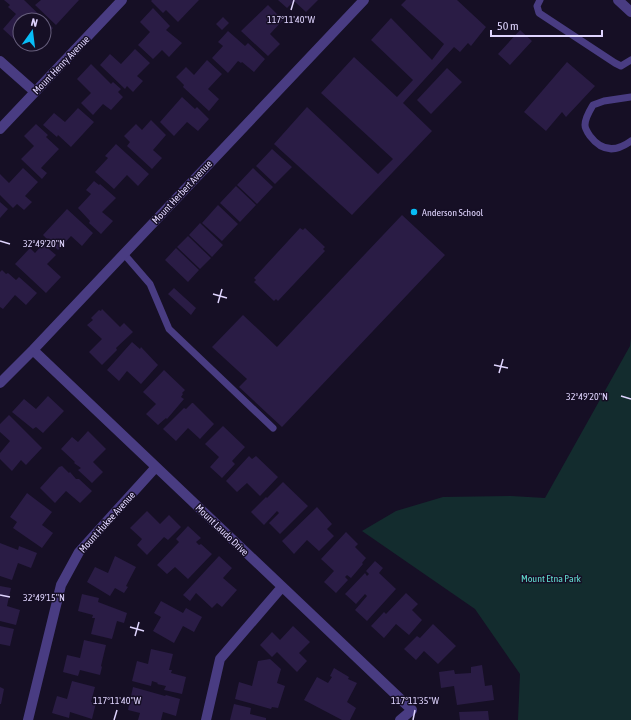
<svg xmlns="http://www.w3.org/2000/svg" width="631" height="720" font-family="'Asap Condensed',sans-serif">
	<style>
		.green { fill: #132c2e }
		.building { fill: #2a1c45 }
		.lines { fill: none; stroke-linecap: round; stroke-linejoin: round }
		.service { stroke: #493c82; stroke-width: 7 }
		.minor { stroke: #493c82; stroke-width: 10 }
		.tertiary { stroke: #493c82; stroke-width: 10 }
		.ticks { fill: none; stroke: #dfd4fe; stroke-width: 1.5 }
		.poi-dot { fill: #08bdf7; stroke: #160f25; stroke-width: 1.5 }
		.labels { text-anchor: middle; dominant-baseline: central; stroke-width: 3; stroke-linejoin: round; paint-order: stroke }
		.street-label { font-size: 10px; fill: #dfd4fe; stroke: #160f25 }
		.poi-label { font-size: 10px; fill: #dfd4fe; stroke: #160f25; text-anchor: start }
		.park-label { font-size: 10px; fill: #62dccf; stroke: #160f25 }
		.ticks-label { font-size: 10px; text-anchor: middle; fill: #dfd4fe; stroke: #160f25; stroke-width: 3; stroke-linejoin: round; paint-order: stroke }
	</style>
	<rect width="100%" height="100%" fill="#160f25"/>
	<!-- green -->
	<path class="green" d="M 631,338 L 631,720 L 518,720 L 520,674 L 475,609 L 362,531 L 396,511 L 443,497 L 511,496 L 545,498 L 630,346 Z"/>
	<!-- building -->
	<path class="building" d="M 4,0 L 24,0 L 53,28 L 44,38 L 44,20 L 20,20 L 20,37 L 16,41 L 3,29 L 16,14 L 8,7 L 10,5 Z
		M 41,0 L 79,0 L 56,25 L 35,5 Z
		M 152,0 L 199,0 L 178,22 L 166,10 L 163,13 L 151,1 Z
		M 278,0 L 318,0 L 306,12 L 294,1 L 287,8 Z
		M 406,0 L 457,0 L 486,27 L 471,46 L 468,43 L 460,52 L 454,47 L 403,103 L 432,131 L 352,215 L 274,144 L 307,107 L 378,174 L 393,159 L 321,93 L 354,57 L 397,97 L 413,80 L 371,40 L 391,18 L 432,60 L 444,44 L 401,5 Z
		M 268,5 L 283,20 L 270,34 L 280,44 L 268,56 L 241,31 Z
		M 153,8 L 170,26 L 166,30 L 182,43 L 169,57 L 162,50 L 153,59 L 138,45 L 150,32 L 140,22 Z
		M 223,17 L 229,23 L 222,30 L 216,24 Z
		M 520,30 L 532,41 L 510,65 L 498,54 Z
		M 228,31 L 245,46 L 248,43 L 265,59 L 254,72 L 242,62 L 241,63 L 238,61 L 228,73 L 212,58 L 223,46 L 218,42 Z
		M 135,49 L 150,63 L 137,76 L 143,81 L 133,92 L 127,86 L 125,89 L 100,65 L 110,54 L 121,64 Z
		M 207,60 L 222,74 L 208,89 L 219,99 L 209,111 L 183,87 L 184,85 L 176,77 L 186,67 L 194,75 Z
		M 567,62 L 595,86 L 566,117 L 562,112 L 546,131 L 524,112 Z
		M 91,64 L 111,84 L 113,82 L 121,89 L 118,92 L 123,97 L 111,110 L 103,104 L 93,115 L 81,103 L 91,93 L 77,79 Z
		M 447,68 L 462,82 L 431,114 L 417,100 Z
		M 182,97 L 195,109 L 197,107 L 209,119 L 198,131 L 187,122 L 174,136 L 160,122 Z
		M 78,108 L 94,122 L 71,147 L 58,135 L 57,137 L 43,125 L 54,113 L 65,122 Z
		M 151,120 L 166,135 L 153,150 L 162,158 L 152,169 L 127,146 L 130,142 L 124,136 L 136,124 L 142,130 Z
		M 36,124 L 48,135 L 46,137 L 59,149 L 41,168 L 47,173 L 42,179 L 21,159 L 34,146 L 24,136 Z
		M 116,144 L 149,174 L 138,186 L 127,175 L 114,189 L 95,172 L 108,158 L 105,156 Z
		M 272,149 L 292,167 L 275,184 L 256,166 Z
		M 23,168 L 38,182 L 25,196 L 32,202 L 24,210 L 17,204 L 13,208 L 0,195 L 0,174 L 9,183 Z
		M 253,168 L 273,187 L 257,204 L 237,185 Z
		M 94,181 L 99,185 L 100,184 L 116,198 L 102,212 L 113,221 L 101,234 L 89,223 L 90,221 L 78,208 L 91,194 L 86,190 Z
		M 236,186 L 256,205 L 240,222 L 220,203 Z
		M 0,202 L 8,209 L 0,218 Z
		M 218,205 L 238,224 L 222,241 L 202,223 Z
		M 67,209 L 93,233 L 82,246 L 71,236 L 58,250 L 43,235 Z
		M 402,215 L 445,255 L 282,427 L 239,387 L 247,379 L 212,347 L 243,315 L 277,347 Z
		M 200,223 L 223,245 L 212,257 L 189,235 Z
		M 300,228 L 303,230 L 305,228 L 325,247 L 323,249 L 325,251 L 278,301 L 276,299 L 274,301 L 254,282 L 256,280 L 254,278 Z
		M 188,236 L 211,258 L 200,269 L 177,247 Z
		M 43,244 L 56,255 L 47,264 L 61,277 L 46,293 L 15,264 L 30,248 L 35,253 Z
		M 176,248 L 199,270 L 188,282 L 165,260 Z
		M 2,270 L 6,274 L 8,273 L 16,280 L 19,277 L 37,293 L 26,305 L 15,295 L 3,309 L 0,307 L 0,272 Z
		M 174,288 L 196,308 L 191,315 L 168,294 Z
		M 102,309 L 120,327 L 124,323 L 133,332 L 116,348 L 117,350 L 102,365 L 89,352 L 102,339 L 87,325 L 93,320 L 91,318 L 99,310 L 101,311 Z
		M 132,342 L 140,349 L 141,347 L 158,365 L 141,384 L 127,371 L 119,381 L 107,370 Z
		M 164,370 L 185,390 L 182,393 L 183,394 L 181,397 L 184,399 L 167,419 L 166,418 L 158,425 L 146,414 L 156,404 L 143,392 Z
		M 48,396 L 64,411 L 43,433 L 36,427 L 33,429 L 12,412 L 24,399 L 36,409 Z
		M 192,403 L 193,403 L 214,424 L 200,439 L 188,428 L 176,441 L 163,429 L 184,408 L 186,409 Z
		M 9,415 L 42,448 L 26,465 L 21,460 L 12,471 L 0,459 L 0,453 L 10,441 L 0,432 L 0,424 Z
		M 223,426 L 245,447 L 232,461 L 235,464 L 222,478 L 210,467 L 219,457 L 205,444 Z
		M 88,431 L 106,449 L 93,462 L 103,472 L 92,483 L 78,470 L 81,468 L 74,463 L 75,462 L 61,449 L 72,437 L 78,442 Z
		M 249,456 L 252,459 L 256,456 L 278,477 L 260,496 L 247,483 L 237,492 L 226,481 Z
		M 62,466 L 69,473 L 70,472 L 76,479 L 79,479 L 92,491 L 80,503 L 66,491 L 55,503 L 40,488 L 59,467 Z
		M 283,482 L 308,506 L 280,534 L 269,523 L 279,513 L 277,511 L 264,525 L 251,512 L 266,497 L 267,498 Z
		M 27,493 L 52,512 L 42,525 L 53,533 L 42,548 L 13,528 L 17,522 L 10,517 Z
		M 317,507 L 332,524 L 327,529 L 334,536 L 319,551 L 307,540 L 294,554 L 282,541 Z
		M 147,511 L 160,524 L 169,515 L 181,527 L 168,540 L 164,537 L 147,555 L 137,545 L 142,539 L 130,528 Z
		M 188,526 L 201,538 L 196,542 L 199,545 L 201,544 L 212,554 L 188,579 L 175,567 L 167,574 L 157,565 L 179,542 L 176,539 Z
		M 346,532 L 358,544 L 355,547 L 366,558 L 362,563 L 363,564 L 351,578 L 347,575 L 345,577 L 348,580 L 336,593 L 324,582 L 334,571 L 321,559 Z
		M 0,543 L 18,550 L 19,546 L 37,553 L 31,568 L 18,563 L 12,580 L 0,576 Z
		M 115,556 L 136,567 L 126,586 L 128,587 L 124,593 L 115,588 L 110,596 L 87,582 L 95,567 L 108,573 Z
		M 219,556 L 232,568 L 223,578 L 237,590 L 222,607 L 217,603 L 212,608 L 196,593 L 190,601 L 183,595 Z
		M 375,561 L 383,568 L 379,573 L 396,589 L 367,621 L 355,610 L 367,596 L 365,594 L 356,604 L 345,594 L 365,573 L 367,576 L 369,574 L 366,571 Z
		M 0,586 L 11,588 L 7,606 L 20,610 L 16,625 L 0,621 Z
		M 406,593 L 418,604 L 412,610 L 422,620 L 409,635 L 396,624 L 384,638 L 371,626 L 384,612 L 386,614 Z
		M 82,594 L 99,598 L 98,602 L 127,613 L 124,623 L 117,621 L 112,639 L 91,634 L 95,618 L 92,618 L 93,615 L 78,611 Z
		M 161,601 L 183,613 L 186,608 L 202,617 L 194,632 L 183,626 L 174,643 L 153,631 L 161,617 L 154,613 Z
		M 433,624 L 456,646 L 438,664 L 424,651 L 416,660 L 404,649 L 417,636 L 420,638 Z
		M 0,626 L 14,629 L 10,646 L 0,644 Z
		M 293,626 L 310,642 L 299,653 L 307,661 L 297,672 L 277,652 L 272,657 L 260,645 L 272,632 L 280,640 Z
		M 84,640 L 106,645 L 101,666 L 102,667 L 100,675 L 80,670 L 78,676 L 63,672 L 67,655 L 80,658 Z
		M 151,649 L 173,654 L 169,670 L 172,670 L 171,673 L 186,677 L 182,694 L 164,690 L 166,686 L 157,684 L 158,683 L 152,681 L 151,686 L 132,681 L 137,661 L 148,664 Z
		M 270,659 L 281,669 L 277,683 L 285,686 L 278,708 L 272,707 L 271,709 L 235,699 L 239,682 L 252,686 L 258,661 Z
		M 482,665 L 485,686 L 492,685 L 494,700 L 457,705 L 454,686 L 441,688 L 439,672 L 454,670 L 455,674 L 471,673 L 471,667 Z
		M 334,668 L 349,677 L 348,679 L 357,683 L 347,702 L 356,708 L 350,720 L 342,720 L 304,700 L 317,677 L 328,683 L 332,677 L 330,676 Z
		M 72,681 L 95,687 L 91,702 L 96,703 L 92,719 L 70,712 L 69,718 L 52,713 L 57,696 L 67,699 Z
		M 0,687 L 4,689 L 1,704 L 0,704 Z
		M 133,687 L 165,696 L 166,695 L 180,699 L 176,716 L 163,712 L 161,720 L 138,720 L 140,713 L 128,710 Z
		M 234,704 L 251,708 L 250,714 L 266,718 L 266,720 L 230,720 Z
		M 486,711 L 488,711 L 489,720 L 460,720 L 459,712 Z"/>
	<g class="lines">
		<!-- service -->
		<path class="service" d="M 540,0 L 537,6 L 539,13 L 615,63 L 621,66 L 631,60
			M 631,97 L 604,101 L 593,105 C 590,110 585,118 585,125 C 585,129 588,133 590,136 C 602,152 616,152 631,141
			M 124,254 L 150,284 L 169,329 L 273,428"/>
		<!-- minor -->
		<path class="minor" d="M 0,61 L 35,92
			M 0,129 L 122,0
			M 33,350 L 412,710 L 400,720
			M 0,383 L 33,350 L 364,0
			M 28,720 L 61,585 L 79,552 L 156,467
			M 206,720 L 220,659 L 282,587"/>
		<!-- tertiary -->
		<path class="tertiary" d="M 618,0 L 631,12"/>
	</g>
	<!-- ticks -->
	<path class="ticks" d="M 291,10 L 294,0M 0,241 L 10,244M 213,294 L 227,298M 218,303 L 222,289M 494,365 L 508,368M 499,373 L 503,359M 621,396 L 631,399M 0,595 L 10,597M 130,627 L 144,631M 135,636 L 139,622M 114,720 L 117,710M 413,720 L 415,710"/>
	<!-- markers -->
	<circle class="poi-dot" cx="414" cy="212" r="4"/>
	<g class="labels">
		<!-- street labels -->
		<g class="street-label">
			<text transform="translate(61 65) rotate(-46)">Mount Henry Avenue</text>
			<text transform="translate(182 192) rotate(-47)">Mount Herbert Avenue</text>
			<text transform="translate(107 522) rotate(-48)">Mount Hukee Avenue</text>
			<text transform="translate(222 530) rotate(44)">Mount Laudo Drive</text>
		</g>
		<!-- poi labels -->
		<g class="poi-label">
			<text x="422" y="212">Anderson School</text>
		</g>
		<!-- park labels -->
		<g class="park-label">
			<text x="551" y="578">Mount Etna Park</text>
		</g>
	</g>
	<g class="ticks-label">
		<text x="291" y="23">117°11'40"W</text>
		<text x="44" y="247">32°49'20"N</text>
		<text x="587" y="400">32°49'20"N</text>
		<text x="44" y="601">32°49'15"N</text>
		<text x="117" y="704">117°11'40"W</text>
		<text x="415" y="704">117°11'35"W</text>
	</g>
	<!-- north arrow -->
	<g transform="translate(32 32) rotate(14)"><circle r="19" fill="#160f25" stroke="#665e7c"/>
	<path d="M0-3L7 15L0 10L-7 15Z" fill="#08bdf7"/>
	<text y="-6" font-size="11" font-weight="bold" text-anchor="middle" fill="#dfd4fe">N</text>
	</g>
	<!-- scale -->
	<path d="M491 30v6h111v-6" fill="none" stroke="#dfd4fe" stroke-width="2"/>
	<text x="497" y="30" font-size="12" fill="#dfd4fe" stroke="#160f25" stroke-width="3" paint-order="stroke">50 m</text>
</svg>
